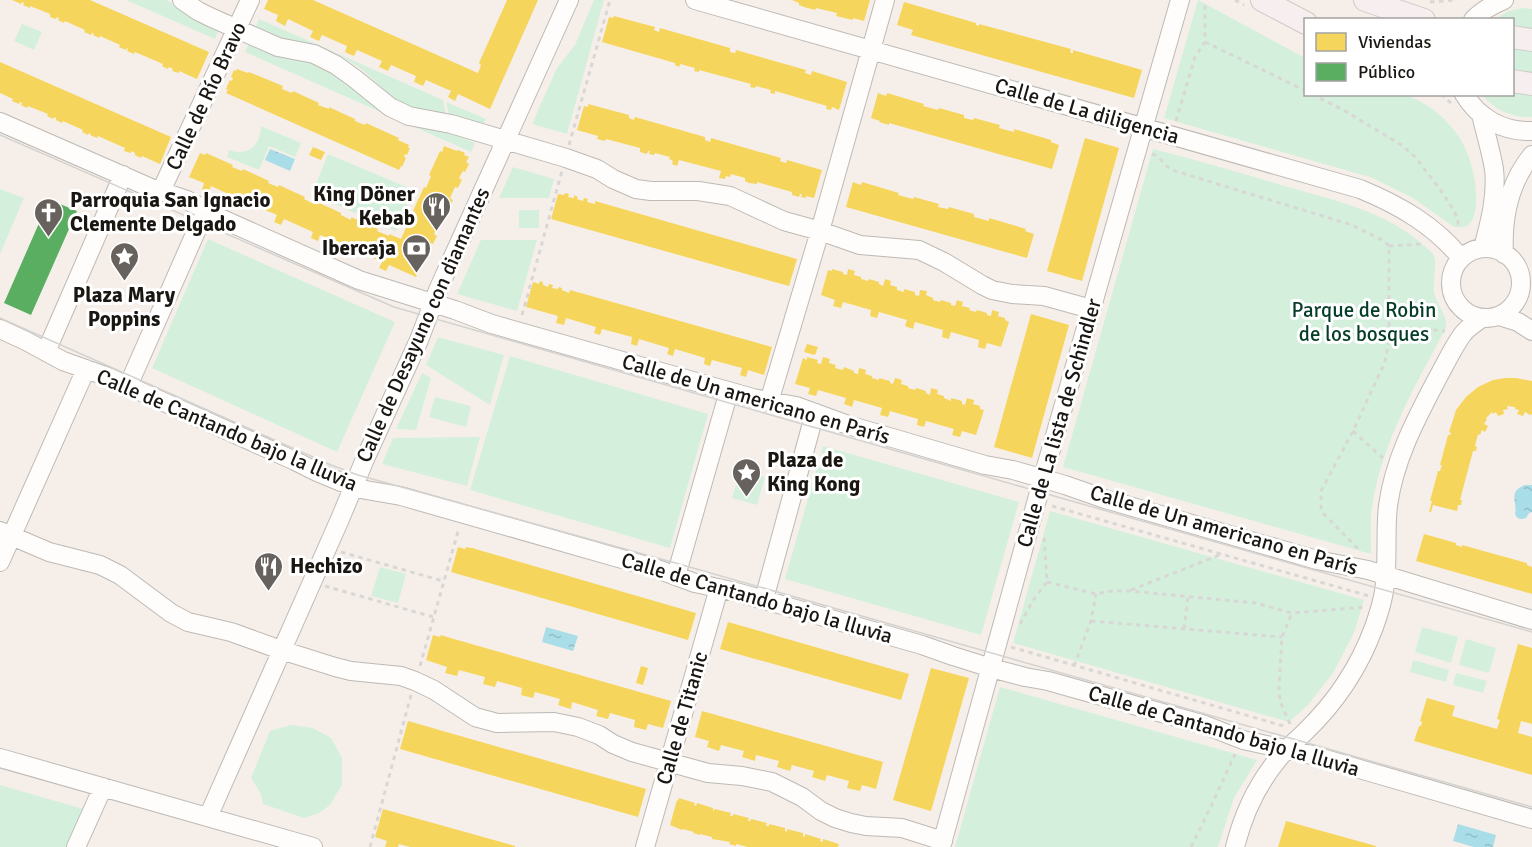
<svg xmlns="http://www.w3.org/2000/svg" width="1532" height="847" font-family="Signika,sans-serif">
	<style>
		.green { fill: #d4f0dd }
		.water { fill: url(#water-ripples) }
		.homes { fill: #f6d55c }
		.public { fill: #5aae61 }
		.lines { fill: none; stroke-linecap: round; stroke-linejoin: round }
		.minor-casing { stroke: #beb9b4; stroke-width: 20 }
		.major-casing { stroke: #cecbc8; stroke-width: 24 }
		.path { stroke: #d9d7d5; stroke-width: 3; stroke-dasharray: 4.5 4.5; stroke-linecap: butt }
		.minor { stroke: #fefdfc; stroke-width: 18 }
		.major { stroke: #f6eeef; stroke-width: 22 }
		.tram { stroke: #d4d2d0; stroke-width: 1.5 }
		.labels { text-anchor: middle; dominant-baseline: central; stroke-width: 6; stroke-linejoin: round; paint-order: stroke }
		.street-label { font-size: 21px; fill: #1a1612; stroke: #fff }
		.poi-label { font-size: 21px; font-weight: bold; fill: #1a1612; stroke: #fff; text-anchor: start }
		.park-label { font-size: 21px; fill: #063d28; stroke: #fff }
	</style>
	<defs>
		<pattern id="water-ripples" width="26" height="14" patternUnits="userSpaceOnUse" patternTransform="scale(1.5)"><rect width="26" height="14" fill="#a9dde7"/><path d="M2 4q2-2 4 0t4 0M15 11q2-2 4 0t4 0" fill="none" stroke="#91bdc5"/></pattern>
	</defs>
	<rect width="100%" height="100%" fill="#f6efe9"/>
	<!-- green -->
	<path class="green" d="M 126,0 L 167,0 L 188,15 L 219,30 L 215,39 Z
		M 594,0 L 604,0 L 567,134 L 532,124 L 557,68 L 575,45 Z
		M 1198,0 L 1305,58 L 1306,94 L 1406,95 C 1426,102 1444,116 1457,134 C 1464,144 1469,156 1472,168 C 1476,181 1481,217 1467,226 C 1463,228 1458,227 1454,227 L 1413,198 L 1373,178 L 1164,118 Z
		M 1523,8 L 1532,9 L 1532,29 L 1513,26 L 1512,20 L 1493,20 L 1509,11 Z
		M 259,19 L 443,100 L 446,115 L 422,111 L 400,101 L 388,93 L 359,67 L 337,54 L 311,45 L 284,40 L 255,28 Z
		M 22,24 L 42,32 L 34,50 L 14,41 Z
		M 249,43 L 322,66 L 412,125 L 451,133 L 475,143 L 471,152 L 245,52 Z
		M 1512,48 L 1532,51 L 1532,73 L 1513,70 Z
		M 1513,92 L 1532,94 L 1532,117 C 1511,118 1495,110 1482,95 L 1512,94 Z
		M 446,102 L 486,119 L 481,128 L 449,115 Z
		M 261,126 L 301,143 L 295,157 L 269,146 L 259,170 L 227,157 L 229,150 C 248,157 261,144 261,126 Z
		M 1153,149 C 1196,160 1239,172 1281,185 C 1329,199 1381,209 1420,242 C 1424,246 1430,250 1433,254 C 1439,263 1431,282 1435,295 C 1438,307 1448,316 1446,328 C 1415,386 1382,442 1372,507 C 1370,522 1371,539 1371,554 L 1063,467 Z
		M 328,154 L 414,190 L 396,231 L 312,194 Z
		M 513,167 L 554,179 L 549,198 L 499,198 Z
		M 0,189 L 24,198 L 0,254 Z
		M 519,210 L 539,210 L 539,228 L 519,228 Z
		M 208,239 L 395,322 L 337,452 L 152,368 Z
		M 481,240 L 537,240 L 517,311 L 457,294 Z
		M 438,337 L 504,355 L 490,405 L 426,365 Z
		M 510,356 L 708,414 L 670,548 L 470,490 Z
		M 422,373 L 431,378 L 416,430 L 396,429 Z
		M 435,397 L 471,406 L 466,427 L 429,417 Z
		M 480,437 L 467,486 L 382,464 L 393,438 Z
		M 823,446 L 1019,502 L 981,635 L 785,579 Z
		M 740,470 L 765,477 L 757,505 L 732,498 Z
		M 1050,511 L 1364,600 L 1354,633 L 1333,673 L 1308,705 L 1289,722 L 1013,643 Z
		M 380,567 L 406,574 L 398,603 L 371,596 Z
		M 1422,627 L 1458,637 L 1451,663 L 1415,652 Z
		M 1466,639 L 1496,648 L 1489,673 L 1459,665 Z
		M 1413,660 L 1449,670 L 1446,682 L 1410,672 Z
		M 1456,673 L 1487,681 L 1483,693 L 1453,685 Z
		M 1000,687 L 1257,760 L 1234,798 L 1218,847 L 955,847 Z
		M 291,725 L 313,728 L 331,738 L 342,758 L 342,785 L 330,805 L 319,813 L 304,818 L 263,804 L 261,794 L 251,778 L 270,731 Z
		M 0,785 L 87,810 L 71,847 L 0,847 Z"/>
	<!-- water -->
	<path class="water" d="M 270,149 L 295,159 L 290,171 L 265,160 Z
		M 1525,485 L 1532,485 L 1532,512 L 1529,513 L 1526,518 C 1521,520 1517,519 1515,514 C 1518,502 1507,492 1525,485 Z
		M 546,627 L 578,636 L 573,651 L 542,642 Z
		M 1458,824 L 1496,835 L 1493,847 L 1474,847 L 1453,841 Z"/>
	<!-- homes -->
	<path class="homes" d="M 12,0 L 90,0 L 209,52 L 197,79 L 179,71 L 179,73 L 172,71 L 173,69 L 169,67 L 168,69 L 162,66 L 163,64 L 135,52 L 134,54 L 127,51 L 128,49 L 127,48 L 126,50 L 119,47 L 120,45 L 100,36 L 99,38 L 93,35 L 94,33 L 92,33 L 91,35 L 84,32 L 85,30 L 65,21 L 64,23 L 58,20 L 59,18 L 57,17 L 56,19 L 50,17 L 50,14 L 30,6 L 30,8 L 23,5 L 24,3 L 22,2 L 21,4 Z
		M 268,0 L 313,0 L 478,73 L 481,65 L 479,63 L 507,0 L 538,0 L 490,109 L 458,94 L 455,101 L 448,97 L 451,91 L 426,80 L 423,86 L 414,82 L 416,76 L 391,65 L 388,71 L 379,67 L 382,61 L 357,50 L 354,56 L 349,54 L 345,52 L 347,46 L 322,35 L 319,41 L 310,37 L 313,31 L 288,19 L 285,26 L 276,21 L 278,15 L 264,9 Z
		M 792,0 L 870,0 L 864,21 L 853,18 L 853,20 L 836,16 L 837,13 L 816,8 L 815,10 L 804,7 L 799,5 L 799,3 Z
		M 904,2 L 976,23 L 976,25 L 979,26 L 979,24 L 1071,49 L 1070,52 L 1071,53 L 1073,53 L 1073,50 L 1142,70 L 1134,98 L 911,35 L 913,30 L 897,25 Z
		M 614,16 L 655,27 L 654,30 L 659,32 L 660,28 L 730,48 L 730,52 L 735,53 L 736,50 L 806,70 L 805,73 L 811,75 L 812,71 L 847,82 L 839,110 L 832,107 L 831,110 L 826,109 L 827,106 L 775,91 L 775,94 L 770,93 L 771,90 L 756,86 L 755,88 L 750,87 L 751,84 L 699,70 L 699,72 L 694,71 L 695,68 L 680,64 L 679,67 L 675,65 L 675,63 L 602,42 L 609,17 L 613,18 Z
		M 0,62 L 171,137 L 160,164 L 142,156 L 141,158 L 135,155 L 135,153 L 131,151 L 131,153 L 124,151 L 125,148 L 98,136 L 97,138 L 90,135 L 91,134 L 89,133 L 88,135 L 82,132 L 83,130 L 63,121 L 62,123 L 56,120 L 56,118 L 54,117 L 53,119 L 47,116 L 48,114 L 28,106 L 27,108 L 21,105 L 22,103 L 20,102 L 19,104 L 12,101 L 13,99 L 0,93 Z
		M 237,69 L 248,73 L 249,72 L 283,86 L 282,89 L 292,93 L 293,91 L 319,103 L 318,105 L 329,109 L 329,107 L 355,119 L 355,121 L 365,125 L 366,123 L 399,138 L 398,140 L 409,145 L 408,148 L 410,148 L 407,155 L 405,154 L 404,157 L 406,158 L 402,167 L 401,166 L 399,170 L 226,93 L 228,90 L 226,89 L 230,80 L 232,81 L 233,78 L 231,77 L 234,70 L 236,71 Z
		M 878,93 L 886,96 L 887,93 L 924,104 L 923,106 L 938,110 L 939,108 L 964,115 L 964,118 L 973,120 L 974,118 L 1000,125 L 999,128 L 1014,132 L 1014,129 L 1051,140 L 1051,142 L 1059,145 L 1052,169 L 889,123 L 889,125 L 879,122 L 880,121 L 871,118 Z
		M 588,104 L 629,115 L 629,118 L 634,120 L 635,117 L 705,137 L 705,140 L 710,142 L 711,138 L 781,158 L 780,161 L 786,163 L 787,160 L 822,170 L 814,198 L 806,196 L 806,198 L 801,197 L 802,194 L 800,194 L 799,197 L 792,195 L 792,192 L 757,182 L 757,184 L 749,183 L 745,181 L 745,178 L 731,174 L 730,177 L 726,176 L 725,179 L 719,178 L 721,171 L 679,160 L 677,166 L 672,164 L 673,161 L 669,159 L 670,157 L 655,153 L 654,155 L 649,154 L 650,151 L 648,151 L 647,154 L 640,152 L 640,148 L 606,139 L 605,141 L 597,139 L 598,136 L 577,130 L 584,106 L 588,107 Z
		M 1085,138 L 1119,148 L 1082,281 L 1047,271 Z
		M 444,146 L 457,151 L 458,150 L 465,153 L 464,155 L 469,157 L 466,162 L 469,164 L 465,172 L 463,171 L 459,178 L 462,180 L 458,188 L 455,187 L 450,198 L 453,200 L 449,208 L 447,207 L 443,214 L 446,216 L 442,224 L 440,223 L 434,234 L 437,236 L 433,244 L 431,243 L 427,250 L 430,251 L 428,255 L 426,260 L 424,259 L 416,277 L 389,265 L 386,271 L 379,268 L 382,262 L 357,251 L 354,257 L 347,254 L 350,247 L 320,235 L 318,241 L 311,238 L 313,232 L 284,219 L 281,225 L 274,222 L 277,215 L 248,203 L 245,209 L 238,206 L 241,200 L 211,186 L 209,193 L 202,190 L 204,183 L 189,177 L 200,153 L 205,155 L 206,153 L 233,165 L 232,167 L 242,171 L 243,169 L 269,181 L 268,183 L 278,187 L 279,185 L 305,197 L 304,199 L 314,204 L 315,201 L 341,213 L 341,215 L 351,220 L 351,217 L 378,229 L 377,231 L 389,236 L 389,234 L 401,239 L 408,223 L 410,224 L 415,212 L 413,211 L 424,187 L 426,188 L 431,176 L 429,175 L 440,151 L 442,152 Z
		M 313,147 L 325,152 L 321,160 L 309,155 Z
		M 853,182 L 861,185 L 862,182 L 899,193 L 898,195 L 913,199 L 914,197 L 939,204 L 938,207 L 948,209 L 949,207 L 974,214 L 974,217 L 989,221 L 989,218 L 1026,229 L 1025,231 L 1034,234 L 1027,258 L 846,207 Z
		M 565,193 L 569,194 L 568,197 L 574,198 L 574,195 L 578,197 L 577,199 L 583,201 L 584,198 L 588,199 L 587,202 L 595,204 L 595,201 L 797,259 L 789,286 L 551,219 L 558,194 L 564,195 Z
		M 832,269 L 843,272 L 843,274 L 847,275 L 848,269 L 855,271 L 854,275 L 861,277 L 861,279 L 868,281 L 869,279 L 879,282 L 879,284 L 883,286 L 885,279 L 891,281 L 890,285 L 897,287 L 897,290 L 904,292 L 904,289 L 915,292 L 915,295 L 919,296 L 920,290 L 927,291 L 926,295 L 933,298 L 933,300 L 940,302 L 941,300 L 951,303 L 951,305 L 955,306 L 957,300 L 963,302 L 962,306 L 970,308 L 969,310 L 976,312 L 977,310 L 987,313 L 987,315 L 991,316 L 992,310 L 999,312 L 998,316 L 1005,318 L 1005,320 L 1009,322 L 1001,347 L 987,343 L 985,349 L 978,347 L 979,340 L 951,332 L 949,339 L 942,337 L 943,330 L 915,322 L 913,329 L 905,326 L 907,320 L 879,312 L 877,318 L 870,316 L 871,310 L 843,302 L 841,308 L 833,306 L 835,300 L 821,295 L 828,270 L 832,271 Z
		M 540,281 L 543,282 L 543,285 L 548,287 L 549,284 L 553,285 L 552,288 L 558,289 L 559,287 L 562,288 L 562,290 L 569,293 L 570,290 L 772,347 L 764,375 L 748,370 L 746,377 L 740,375 L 742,368 L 712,360 L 710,366 L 704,364 L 705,358 L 675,349 L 673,356 L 667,354 L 669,348 L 639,339 L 637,346 L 631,344 L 632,337 L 602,329 L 600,335 L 594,333 L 596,327 L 566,318 L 564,325 L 556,323 L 558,316 L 526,307 L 533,282 L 539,284 Z
		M 1031,314 L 1069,325 L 1032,458 L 994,447 Z
		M 807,344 L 818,347 L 815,355 L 804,352 Z
		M 807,357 L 818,360 L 817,363 L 821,364 L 823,357 L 830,359 L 829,363 L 836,365 L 835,368 L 843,370 L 844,367 L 854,371 L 854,373 L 858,374 L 859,368 L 866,370 L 865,374 L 872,376 L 872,378 L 879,380 L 879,378 L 890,381 L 890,383 L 893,384 L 895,378 L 902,380 L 901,384 L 908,386 L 908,388 L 915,390 L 916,388 L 926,391 L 926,393 L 930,395 L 931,388 L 938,390 L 937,394 L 944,396 L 944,398 L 951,401 L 951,398 L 962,401 L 962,404 L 965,405 L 967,398 L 974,400 L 973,404 L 980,406 L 980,409 L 984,410 L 976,435 L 962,431 L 960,437 L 952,435 L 954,429 L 926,421 L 924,427 L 917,425 L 918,419 L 890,411 L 888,417 L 880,415 L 882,408 L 854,400 L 852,407 L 844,404 L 846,398 L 818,390 L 816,396 L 808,394 L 810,388 L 795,384 L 803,358 L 807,360 Z
		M 1506,378 L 1516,378 L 1532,381 L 1532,414 L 1530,415 L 1525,412 L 1523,416 L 1517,414 L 1519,410 L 1515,409 L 1515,407 L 1507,406 L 1508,409 L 1503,410 L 1504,414 L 1498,416 L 1496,412 L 1493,414 L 1492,412 L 1486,418 L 1487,419 L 1484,424 L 1488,426 L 1485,432 L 1482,430 L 1480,435 L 1478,434 L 1475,446 L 1477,447 L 1476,451 L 1473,451 L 1460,500 L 1462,500 L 1461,505 L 1458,505 L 1457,511 L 1433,505 L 1431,512 L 1429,512 L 1432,501 L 1430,501 L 1438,471 L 1440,471 L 1442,465 L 1440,465 L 1448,435 L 1450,435 L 1451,433 L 1449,432 L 1456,410 L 1466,397 L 1478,387 L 1493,380 Z
		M 1424,534 L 1456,543 L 1456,545 L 1462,547 L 1462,545 L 1527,563 L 1527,565 L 1532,567 L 1532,594 L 1416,561 Z
		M 458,547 L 465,549 L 466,547 L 472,548 L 696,613 L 688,640 L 451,572 Z
		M 728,622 L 909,674 L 901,700 L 720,649 Z
		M 433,635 L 440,637 L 441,635 L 447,637 L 671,701 L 663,728 L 648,724 L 646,730 L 634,727 L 635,720 L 610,713 L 608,719 L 596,716 L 598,710 L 572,702 L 571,709 L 558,705 L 560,699 L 535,692 L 533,698 L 521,695 L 522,688 L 497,681 L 495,687 L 483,684 L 485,677 L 459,670 L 457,676 L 445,673 L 447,667 L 426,660 Z
		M 1518,644 L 1532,648 L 1532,724 L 1521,721 L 1518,733 L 1532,737 L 1532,775 L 1414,741 L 1419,726 L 1421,726 L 1422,722 L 1420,721 L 1427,698 L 1455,706 L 1452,716 L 1497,729 L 1500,720 L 1497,719 Z
		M 641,666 L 648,668 L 643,685 L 636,683 Z
		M 931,668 L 969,678 L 931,811 L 893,800 Z
		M 702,711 L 883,762 L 876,789 L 862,785 L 860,791 L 847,788 L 849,781 L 827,775 L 825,781 L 812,777 L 814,771 L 792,765 L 790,771 L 777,767 L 779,761 L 756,755 L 755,761 L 742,757 L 744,751 L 721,745 L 719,751 L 707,747 L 709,741 L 695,737 Z
		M 408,721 L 646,789 L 638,817 L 400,749 Z
		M 679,798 L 695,803 L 694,805 L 696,806 L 697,803 L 713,808 L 713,811 L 715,809 L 731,813 L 730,816 L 733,816 L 733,814 L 749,818 L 748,821 L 750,821 L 751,819 L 767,823 L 766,826 L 769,826 L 769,824 L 785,828 L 785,831 L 787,832 L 787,829 L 803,833 L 803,836 L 805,837 L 805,834 L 821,839 L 820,841 L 823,842 L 823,839 L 839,844 L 838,847 L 748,847 L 736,844 L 736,846 L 729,844 L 730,842 L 712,839 L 712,837 L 700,834 L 700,835 L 693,833 L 694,832 L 683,829 L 682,830 L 670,825 L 677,800 L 678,801 Z
		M 383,809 L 515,846 L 515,847 L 410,847 L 399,844 L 398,847 L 385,847 L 387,841 L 375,837 Z
		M 1286,821 L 1376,846 L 1376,847 L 1278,847 Z"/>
	<!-- public -->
	<path class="public" d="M 55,202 L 77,211 L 31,315 L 4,303 L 47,205 L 52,206 Z"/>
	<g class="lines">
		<defs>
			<path id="minor" d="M 182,0 L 198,11 L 210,17 L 278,47 L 314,54 L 336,65 L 354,78 L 390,107 L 409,116 L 451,124 L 566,158 L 597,169 L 613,179 L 636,189 L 651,191 L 698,191 L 730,196 L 784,221 L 820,231 L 860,245 L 919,250 L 944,262 L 982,285 L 992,290 L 1012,294 L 1044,296 L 1091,309
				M 695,0 L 1360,189 C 1399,205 1434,225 1461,258
				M 1473,20 C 1482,10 1492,5 1504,0
				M 1464,94 C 1479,119 1504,132 1532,131
				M 1481,114 C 1485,132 1491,151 1494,169 C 1497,196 1490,222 1483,248
				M 0,122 L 151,188 L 187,200 L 220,218 L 359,280 L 455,310 L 492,324 L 753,398 L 796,406 L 848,425 L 985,465 L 1013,470 L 1065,485 L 1105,499 L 1317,560 L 1368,570 L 1532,620
				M 161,191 L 250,0
				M1451 283a35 35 0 1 1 70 0a35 35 0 1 1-70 0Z
				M 1504,254 C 1502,217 1509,183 1532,155
				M 1499,316 L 1518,322 L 1532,331
				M 0,329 L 26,341 L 63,361 L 108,377 L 295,461 L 317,472 L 341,482 L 366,490 L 401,496 L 657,569 L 695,583 L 736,592 L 922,645 L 953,656 L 991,668 L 1025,677 L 1048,681 L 1205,725 L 1243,740 L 1308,754 L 1532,819
				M 46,352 L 123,175
				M 128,386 L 206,209
				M 769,402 L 820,231 L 885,0
				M 0,531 L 49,552 L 100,565 L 120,575 L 171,613 L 188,622 L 231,632 L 281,650 L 335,667 L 351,671 L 401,676 L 415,681 L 434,690 L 475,717 L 497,723 L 554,722 L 578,727 L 599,735 L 613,744 L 632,752 L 708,773 L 742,776 L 772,782 L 802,797 L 821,811 L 835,818 L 851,823 L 866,826 L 902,828 L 943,841
				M 0,562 L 86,369
				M 676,576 L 729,391
				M 764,599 L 811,427 L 816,413
				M 0,758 L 313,847
				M 208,817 L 340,519 L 365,459 L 419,340 L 438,290 L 569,0
				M 76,847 L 103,787
				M 645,847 L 719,588
				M 941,847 L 1046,467 L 1180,0
				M 1235,847 C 1243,815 1258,783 1279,758 C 1287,748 1296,741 1305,732 C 1336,702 1359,668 1374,627 C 1379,613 1384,598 1385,583 C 1388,557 1385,531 1388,506 C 1394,460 1416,419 1437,379 C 1445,365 1452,349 1462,335 C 1467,328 1475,323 1482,318"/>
			<path id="major" d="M 1262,0 L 1306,23
				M 1365,0 L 1424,20
				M 1512,37 L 1532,40
				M 1512,81 L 1532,84"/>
		</defs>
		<!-- minor casing -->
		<use href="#minor" class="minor-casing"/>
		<!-- major casing -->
		<use href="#major" class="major-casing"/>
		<!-- path -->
		<path class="path" d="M 1235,0 L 1244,5
			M 1430,2 L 1455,0
			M 1205,42 L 1306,91
			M 1312,94 L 1345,111 L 1403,146 L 1415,157 L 1442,192 L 1453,209 L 1458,219 L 1458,227
			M 1441,94 L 1451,103
			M 1176,121 L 1195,57 L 1205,42 L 1205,3
			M 569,145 L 610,0
			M 1152,154 C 1160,156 1164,166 1172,170 L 1352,225 L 1384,241 L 1389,246 L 1389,339 L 1385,362 L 1353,431 L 1321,491 L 1321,508 L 1323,513 L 1361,552
			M 1389,246 L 1422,244
			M 522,315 L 562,171
			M 1389,339 L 1435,330 L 1445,331
			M 1353,431 L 1383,458
			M 1052,506 L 1369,596
			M 341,552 L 443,581
			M 1047,582 L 1096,594 L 1112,591 L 1130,591 L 1256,603 L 1292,613 L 1365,607
			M 325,586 L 433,617
			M 1131,590 L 1222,554
			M 1091,621 L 1282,637
			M 1020,624 L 1034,599 L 1047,582 L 1044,537
			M 1184,629 L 1188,596
			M 1011,647 L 1287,727
			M 420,666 L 459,528
			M 1074,666 L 1091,621 L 1096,594
			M 1290,724 L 1280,701 L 1279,687 L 1282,637 L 1292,613
			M 370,847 L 411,695
			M 1191,847 L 1214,800 L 1235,754"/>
		<!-- minor -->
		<use href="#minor" class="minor"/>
		<!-- major -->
		<use href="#major" class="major"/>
		<!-- tram -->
		<path class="tram" d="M 0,135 L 394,307 L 1061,498 L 1532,632
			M 0,318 L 331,465 L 358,475 L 679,564 L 1532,807"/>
	</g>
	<!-- icons -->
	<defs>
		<symbol id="restaurant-pin" viewBox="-11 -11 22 30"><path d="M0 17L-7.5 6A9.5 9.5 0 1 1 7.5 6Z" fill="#67625d" stroke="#fff"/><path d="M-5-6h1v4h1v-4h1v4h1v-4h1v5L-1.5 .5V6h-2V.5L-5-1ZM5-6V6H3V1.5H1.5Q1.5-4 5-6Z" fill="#fff"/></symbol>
		<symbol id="church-pin" viewBox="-11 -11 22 30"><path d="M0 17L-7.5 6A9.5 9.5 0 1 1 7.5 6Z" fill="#67625d" stroke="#fff"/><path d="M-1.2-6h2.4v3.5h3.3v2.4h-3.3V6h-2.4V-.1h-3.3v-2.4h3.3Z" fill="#fff"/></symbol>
		<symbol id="bank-pin" viewBox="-11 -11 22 30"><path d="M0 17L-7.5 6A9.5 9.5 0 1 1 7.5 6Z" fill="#67625d" stroke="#fff"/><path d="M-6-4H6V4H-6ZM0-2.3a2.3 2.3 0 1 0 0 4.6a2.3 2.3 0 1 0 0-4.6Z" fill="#fff"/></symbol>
		<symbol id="sight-pin" viewBox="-11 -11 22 30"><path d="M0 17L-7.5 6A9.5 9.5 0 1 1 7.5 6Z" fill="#67625d" stroke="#fff"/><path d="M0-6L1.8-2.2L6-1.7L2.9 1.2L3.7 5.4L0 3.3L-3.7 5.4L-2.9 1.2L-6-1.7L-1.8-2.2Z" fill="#fff"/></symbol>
	</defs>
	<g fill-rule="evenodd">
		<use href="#restaurant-pin" x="420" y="190" width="33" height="45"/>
		<use href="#church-pin" x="32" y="196" width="33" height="45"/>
		<use href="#bank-pin" x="400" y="232" width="33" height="45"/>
		<use href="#sight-pin" x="108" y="240" width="33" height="45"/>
		<use href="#sight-pin" x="730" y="456" width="33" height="45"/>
		<use href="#restaurant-pin" x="252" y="550" width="33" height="45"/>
	</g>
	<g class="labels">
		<!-- street labels -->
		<g class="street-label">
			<text transform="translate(206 96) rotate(-65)">Calle de Río Bravo</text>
			<text transform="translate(1087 111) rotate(16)">Calle de La diligencia</text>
			<text transform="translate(423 325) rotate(-66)">Calle de Desayuno con diamantes</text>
			<text transform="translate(756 399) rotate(16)">Calle de Un americano en París</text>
			<text transform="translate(1059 423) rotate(-74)">Calle de La lista de Schindler</text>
			<text transform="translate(227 430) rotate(23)">Calle de Cantando bajo la lluvia</text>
			<text transform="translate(1224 530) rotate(16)">Calle de Un americano en París</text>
			<text transform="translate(757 598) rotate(16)">Calle de Cantando bajo la lluvia</text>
			<text transform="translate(682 718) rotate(-74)">Calle de Titanic</text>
			<text transform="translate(1224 731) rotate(16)">Calle de Cantando bajo la lluvia</text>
		</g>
		<!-- poi labels -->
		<g class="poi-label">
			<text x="415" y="194" text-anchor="end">King Döner<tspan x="415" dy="24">Kebab</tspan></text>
			<text x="70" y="200">Parroquia San Ignacio<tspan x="70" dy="24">Clemente Delgado</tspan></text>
			<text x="396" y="248" text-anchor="end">Ibercaja</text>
			<text x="124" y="295" text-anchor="middle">Plaza Mary<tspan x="124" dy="24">Poppins</tspan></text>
			<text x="767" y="460">Plaza de<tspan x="767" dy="24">King Kong</tspan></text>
			<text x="290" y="566">Hechizo</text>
		</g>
		<!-- park labels -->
		<g class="park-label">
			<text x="1364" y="310">Parque de Robin<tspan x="1364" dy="24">de los bosques</tspan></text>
		</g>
	</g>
	<!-- legend -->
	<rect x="1304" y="18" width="210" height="78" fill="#ffffff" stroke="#a3a2a0" stroke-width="1.5"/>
	<rect x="1316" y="33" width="30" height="18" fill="#f6d55c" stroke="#a3a2a0" stroke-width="1.5"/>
	<text x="1358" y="48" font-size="18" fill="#1a1612">Viviendas</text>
	<rect x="1316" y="63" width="30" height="18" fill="#5aae61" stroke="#a3a2a0" stroke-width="1.5"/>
	<text x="1358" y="78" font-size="18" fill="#1a1612">Público</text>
</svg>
